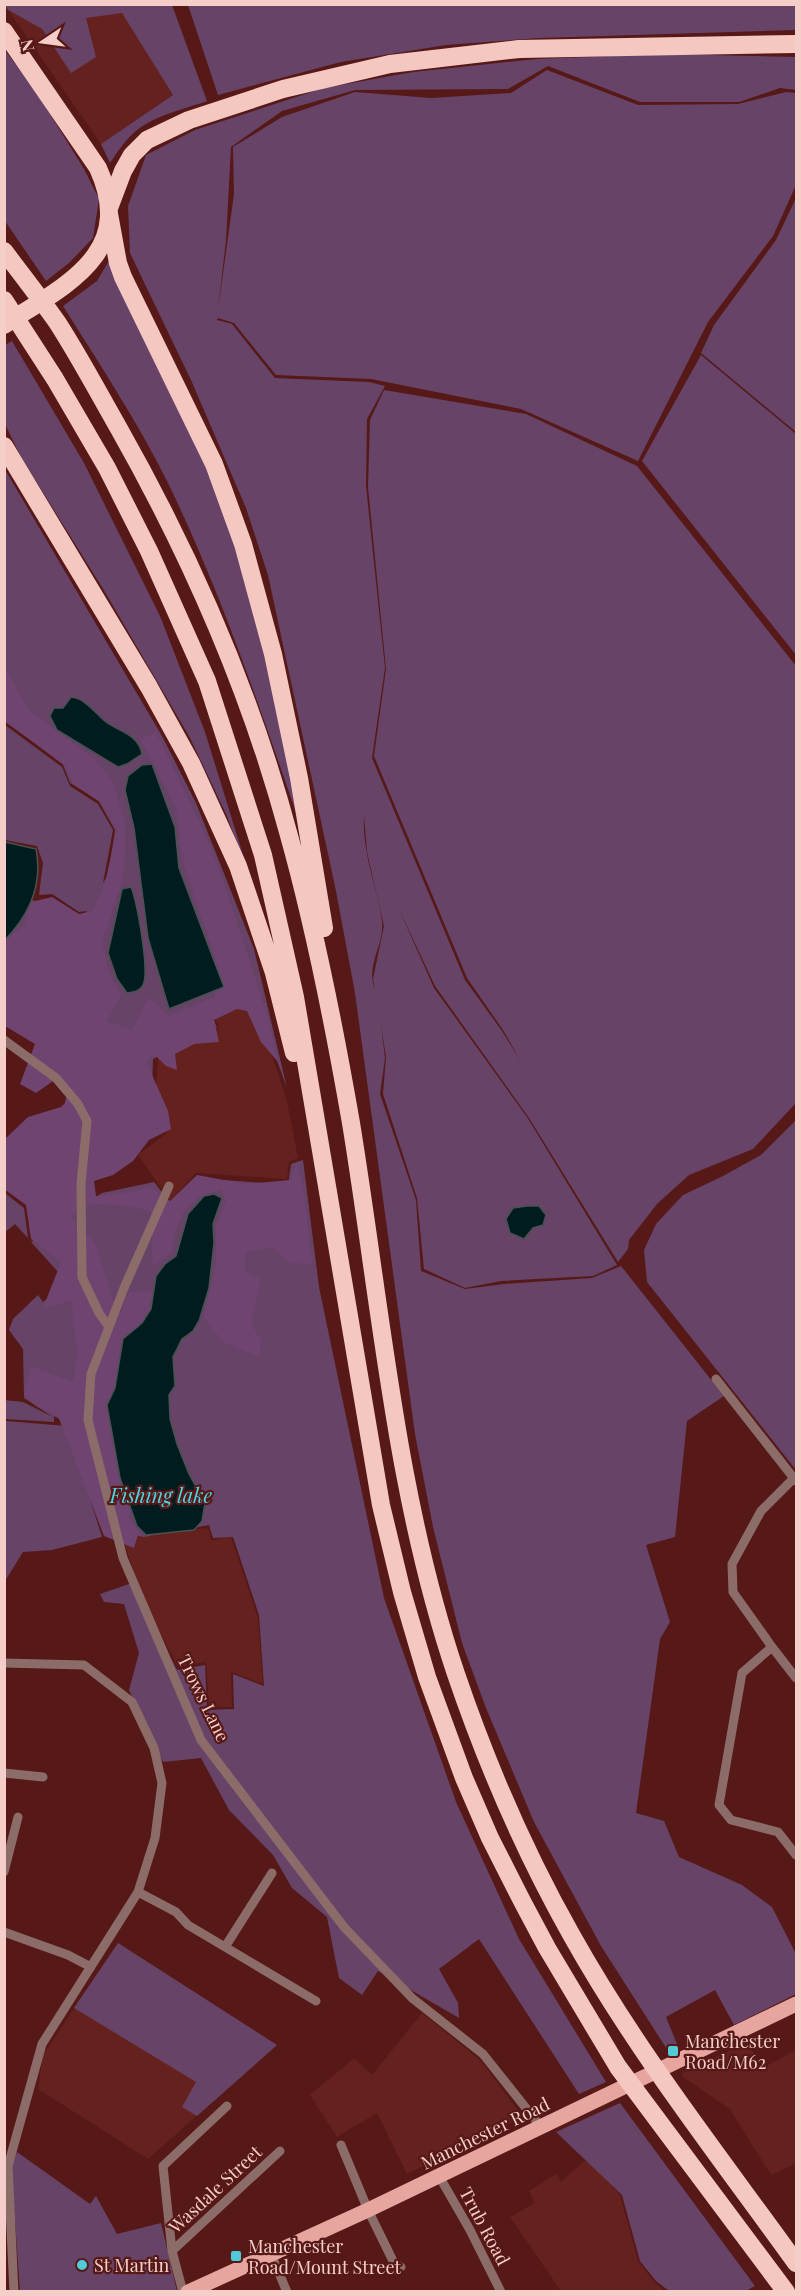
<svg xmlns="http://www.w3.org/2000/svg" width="801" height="2296" font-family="'Playfair Display',serif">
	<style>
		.built { fill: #65211e }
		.green { fill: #674367; fill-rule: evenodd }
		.forest { fill: #704471 }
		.water { fill: #001c1f; stroke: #4a5152; stroke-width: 1.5 }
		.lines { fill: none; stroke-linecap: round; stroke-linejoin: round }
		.minor { stroke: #8c6c69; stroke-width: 9 }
		.primary { stroke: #e6a69f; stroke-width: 15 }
		.motorway { stroke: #f5c7c1; stroke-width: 18 }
		.poi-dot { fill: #52cbd9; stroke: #561917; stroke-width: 2 }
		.labels { text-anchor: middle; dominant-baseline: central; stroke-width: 4.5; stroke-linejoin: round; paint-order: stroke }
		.street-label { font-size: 18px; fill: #f5cdc9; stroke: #561917 }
		.poi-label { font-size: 18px; fill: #f5cdc9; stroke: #561917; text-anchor: start }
		.water-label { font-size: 20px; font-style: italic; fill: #49d7e7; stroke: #561917 }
	</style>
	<rect width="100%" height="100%" fill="#561917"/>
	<!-- built -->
	<path class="built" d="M 8,10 L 42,29 L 71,72 L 85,18 L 122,12 L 173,95 L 101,144 Z
		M 252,994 L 287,1101 L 298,1158 L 289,1162 L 287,1179 L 196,1173 L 170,1201 L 138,1155 L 167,1133 L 156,1088 L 158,1059 L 219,1029 L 213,1011 Z
		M 208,1528 L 211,1540 L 231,1537 L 258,1618 L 263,1684 L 231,1672 L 232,1707 L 209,1707 L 206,1662 L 178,1667 L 145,1603 L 122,1537 Z
		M 118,1943 L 277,2045 L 148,2159 L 38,2089 L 43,2055 Z
		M 422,2013 L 480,2060 L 523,2117 L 407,2174 L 377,2113 L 337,2137 L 310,2095 L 354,2058 L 372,2075 Z
		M 748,2042 L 761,2069 L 796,2050 L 796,2163 L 771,2175 L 730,2109 L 683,2077 L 682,2073 Z
		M 588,2158 L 620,2195 L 638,2261 L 655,2283 L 665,2291 L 561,2291 L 510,2217 L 535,2203 L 529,2191 L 556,2174 L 561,2182 Z"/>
	<!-- green -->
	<path class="green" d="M 796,4 L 796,30 L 539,38 L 446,45 L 341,62 L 218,95 L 188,5 Z
		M 5,5 L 172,5 L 207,101 C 185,109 156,115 137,130 C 126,139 118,151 110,163 L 101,144 L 173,95 L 122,13 L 86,18 L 96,57 L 71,73 L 42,29 L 8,10 Z
		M 4,49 L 35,90 L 84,169 L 99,199 L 93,238 L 69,263 L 46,281 L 5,221 Z
		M 665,54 L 796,57 L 796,90 L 780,88 L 739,102 L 640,102 L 548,66 L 508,89 L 355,90 L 282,111 L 231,147 L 226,240 L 218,310 L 234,194 L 233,147 L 282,117 L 355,92 L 431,98 L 511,93 L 547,70 L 638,105 L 738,104 L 786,92 L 796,93 L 796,185 L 773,236 L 708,322 L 638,461 L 521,409 L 371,379 L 276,375 L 234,323 L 218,318 L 217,320 L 232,324 L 275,378 L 369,382 L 385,386 L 367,419 L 366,486 L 385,668 L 372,758 L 465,980 L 502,1031 L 520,1060 L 503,1030 L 467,978 L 374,756 L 386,669 L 368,487 L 370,420 L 384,390 L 526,414 L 637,466 L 796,666 L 796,1103 L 753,1149 L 689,1175 L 657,1204 L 629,1240 L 628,1249 L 618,1262 L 529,1118 L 435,986 L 399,909 L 434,988 L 527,1117 L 617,1265 L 593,1276 L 501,1281 L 465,1288 L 424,1269 L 417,1198 L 383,1094 L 386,1057 L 381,1025 L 385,1058 L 380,1094 L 416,1200 L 421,1271 L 465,1289 L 504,1284 L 592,1278 L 621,1266 L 724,1396 L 687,1421 L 675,1537 L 646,1545 L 670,1622 L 660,1639 L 636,1813 L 664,1821 L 679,1857 L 742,1885 L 772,1907 L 796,1954 L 796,1994 L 734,2025 L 715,1990 L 666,2017 L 679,2049 L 670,2054 L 601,1946 L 534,1822 L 486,1708 L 462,1643 L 433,1527 L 415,1434 L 355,993 L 336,891 L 268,575 L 246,508 L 191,380 L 130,253 L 128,206 L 146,155 L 195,130 L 324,88 L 413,72 L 537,59 ZM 364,816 L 367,852 L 384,926 L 373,979 L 375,989 C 365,965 385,945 382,921 C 377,885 362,854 364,816 Z
		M 796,198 L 796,432 L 701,353 L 714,325 L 776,240 Z
		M 110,259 C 160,364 215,468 247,580 C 270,660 284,743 300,824 C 260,708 221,592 167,481 C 137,421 99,363 63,306 L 97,281 Z
		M 12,341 L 84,463 L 160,616 L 205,732 L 257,900 L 227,816 L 190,738 L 105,592 L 21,457 L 5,424 L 5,345 Z
		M 701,355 L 796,434 L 796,655 L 642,461 Z
		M 4,468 L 162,736 L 196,803 L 254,949 L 287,1088 L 252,992 L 210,1009 L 217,1028 L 153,1059 L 152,1088 L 35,1042 L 5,1020 L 5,895 L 41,902 L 82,918 L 87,911 L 79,912 L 52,894 L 39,895 L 43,863 L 37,846 L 5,840 L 5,725 L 62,767 L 70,786 L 98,804 L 113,830 L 103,883 L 108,875 L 115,830 L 97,798 L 70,783 L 62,762 L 5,722 Z
		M 796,1120 L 796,1470 L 647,1282 L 644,1250 L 656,1224 L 683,1195 L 723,1176 L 761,1155 Z
		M 303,1160 L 319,1287 L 384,1598 L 456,1802 L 519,1939 L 606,2082 L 579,2094 L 479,1939 L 439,1969 L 458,2003 L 459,2018 L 378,1971 L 362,1995 L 339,1978 L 327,1917 L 292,1888 L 273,1855 L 229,1810 L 201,1758 L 163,1762 L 129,1690 L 139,1653 L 124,1604 L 104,1602 L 100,1594 L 132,1583 L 177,1670 L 205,1665 L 207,1710 L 234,1709 L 233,1674 L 264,1686 L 259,1615 L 233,1537 L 213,1538 L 209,1525 L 144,1537 L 127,1534 L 71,1426 L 54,1416 L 54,1422 L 5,1419 L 4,1400 L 23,1402 L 53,1417 L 24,1398 L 23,1349 L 9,1330 L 13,1319 L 38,1295 L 43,1302 L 68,1283 L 31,1242 L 102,1193 L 154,1182 L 172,1205 L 198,1178 L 288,1185 L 291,1164 Z
		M 5,1193 L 24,1208 L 28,1238 L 15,1224 L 5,1232 Z
		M 5,1421 L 67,1426 L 102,1537 L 52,1550 L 23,1552 L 5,1581 Z
		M 118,1943 L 277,2045 L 197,2116 L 182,2107 L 196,2082 L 74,2008 Z
		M 620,2103 L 755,2286 L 746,2291 L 669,2291 L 656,2281 L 640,2261 L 622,2195 L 556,2132 Z
		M 17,2152 L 90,2204 L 96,2196 L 117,2234 L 161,2223 L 177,2291 L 20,2291 L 11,2165 Z"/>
	<!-- forest -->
	<path class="forest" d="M 4,666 L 28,709 L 95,759 L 114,784 L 125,824 L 126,846 L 122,882 L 102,941 L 109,972 L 121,995 L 107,1021 L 132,1030 L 149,997 L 168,1016 L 215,997 L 215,958 L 183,861 L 176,807 L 140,739 L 156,732 L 210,845 L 228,894 L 268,1018 L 278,1062 L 261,1042 L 247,1011 L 237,1009 L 214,1020 L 219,1042 L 194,1044 L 175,1054 L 177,1070 L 166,1066 L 154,1054 L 146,1061 L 168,1111 L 171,1129 L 149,1140 L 133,1161 L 113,1175 L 94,1181 L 96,1196 L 131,1192 L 150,1187 L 170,1201 L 197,1175 L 245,1184 L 291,1180 L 297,1161 L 304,1193 L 312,1264 L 290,1263 L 272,1247 L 246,1252 L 245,1272 L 261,1278 L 251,1323 L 260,1339 L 260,1357 L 223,1342 L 203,1316 L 216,1264 L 216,1225 L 226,1201 L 221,1189 C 183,1200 178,1216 171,1253 L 153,1266 L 151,1212 C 130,1204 113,1206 92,1203 L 71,1216 L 95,1243 L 112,1298 L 121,1312 L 129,1292 L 154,1291 L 158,1306 L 133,1332 L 138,1504 L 128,1517 L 139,1532 L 134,1548 L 104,1536 L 58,1416 L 36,1406 L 24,1394 L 31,1366 L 73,1382 L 78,1349 L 74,1332 L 72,1301 L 43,1308 L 61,1262 L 31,1239 L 26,1205 L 4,1189 L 5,1139 L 28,1117 L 61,1107 L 65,1103 L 68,1086 L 59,1077 L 36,1093 L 20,1084 L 35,1044 L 5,1026 L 5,940 L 25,925 L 27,903 L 52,897 L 79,914 L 93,911 L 105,883 L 117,829 L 100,802 L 74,785 L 65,766 L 5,721 Z"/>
	<!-- water -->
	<path class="water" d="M 71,697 C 85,698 94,712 105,721 C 118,732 138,733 142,754 L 127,764 L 118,767 L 57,730 L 50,716 L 54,708 L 63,708 Z
		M 152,764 L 175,827 L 179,868 L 224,987 L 169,1009 L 148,938 L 134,828 L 125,790 L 128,776 L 142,765 Z
		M 5,842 L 36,849 C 43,884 29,915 5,940 Z
		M 131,887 C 137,902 150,972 143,985 C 140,991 134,992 127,993 L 117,979 L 108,953 L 122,889 Z
		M 214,1194 L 222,1198 L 213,1224 L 214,1243 L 209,1288 L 199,1321 L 193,1331 L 182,1339 L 173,1357 L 175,1386 L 169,1395 L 170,1419 L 177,1444 L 189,1474 L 205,1503 L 202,1521 L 194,1530 L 146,1535 L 137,1526 L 120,1478 L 107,1405 L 115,1388 L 123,1339 L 142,1323 L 151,1309 L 156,1276 L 165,1264 L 176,1256 L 188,1214 L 204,1196 Z
		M 527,1206 L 539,1206 L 546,1215 L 543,1225 L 533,1228 L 524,1239 L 510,1233 L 506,1219 L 513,1208 Z"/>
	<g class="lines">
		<!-- minor -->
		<path class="minor" d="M 4,1040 L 56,1078 L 78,1104 L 87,1121 L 81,1184 L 82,1277 L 99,1313 L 109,1327
			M 169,1186 L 124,1288 L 91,1374 L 88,1420 L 123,1558 L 201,1740 L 344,1927 L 412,1998 L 483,2054 L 541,2127
			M 716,1379 L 796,1481
			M 794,1478 L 761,1511 L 732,1564 L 733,1592 L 772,1647 L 742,1673 L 719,1805 L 731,1820 L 778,1832 L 796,1855
			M 772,1647 L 796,1678
			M 4,1663 L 84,1665 L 132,1702 L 154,1748 L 162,1783 L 155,1838 L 138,1892 L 42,2044 L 8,2166 L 14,2292
			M 4,1773 L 43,1777
			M 4,1872 L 18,1817
			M 138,1892 L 176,1912 L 188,1925 L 316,2001
			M 4,1932 L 68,1955 L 91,1967
			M 225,1947 L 272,1873
			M 341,2145 L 368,2210 L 394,2263 L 401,2267
			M 439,2176 L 470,2230 L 501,2292
			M 172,2251 L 280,2151
			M 271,2254 L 287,2292
			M 183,2292 L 172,2251 L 163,2166 L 227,2106"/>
		<!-- primary -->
		<path class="primary" d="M 188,2292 L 368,2210 L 796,2004"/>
		<!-- motorway -->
		<path class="motorway" d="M 4,31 L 98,168 C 137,254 65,285 4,325
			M 109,208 L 123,171 L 132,155 L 147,140 L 189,120 L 283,89 L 390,64 L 519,49 L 796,44
			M 109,214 L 118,263 L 123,277 L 214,464 L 243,544 L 273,654 L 299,778 L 324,928
			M 4,251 C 22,275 40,298 57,322 C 79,356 98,392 118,427 C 190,554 250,691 288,832 C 315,928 334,1025 351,1123 C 381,1307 396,1497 456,1674 C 487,1765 525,1853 572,1936 C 637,2052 719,2156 796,2263
			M 4,300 L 55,379 L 107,468 L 149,551 L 207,681 L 263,855 L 295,997 L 381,1505 L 402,1592 L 427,1677 L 464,1778 L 490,1838 L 522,1901 L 547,1948 L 618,2067 L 786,2292
			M 4,446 L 149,687 L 191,763 L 238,866 L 274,973 L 294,1053"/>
	</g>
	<!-- markers -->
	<g class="poi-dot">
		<rect x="667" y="2045" width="12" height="12" rx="3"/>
		<rect x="230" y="2250" width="12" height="12" rx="3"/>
		<circle cx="82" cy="2265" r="6"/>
	</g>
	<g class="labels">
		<!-- street labels -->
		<g class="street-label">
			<text transform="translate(204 1698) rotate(64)">Trows Lane</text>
			<text transform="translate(485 2133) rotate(-26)">Manchester Road</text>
			<text transform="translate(215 2189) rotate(-43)">Wasdale Street</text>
			<text transform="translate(485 2226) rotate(62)">Trub Road</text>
		</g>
		<!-- poi labels -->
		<g class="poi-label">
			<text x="685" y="2041">Manchester<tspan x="685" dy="21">Road/M62</tspan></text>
			<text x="248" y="2246">Manchester<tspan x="248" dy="21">Road/Mount Street</tspan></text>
			<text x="94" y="2265">St Martin</text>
		</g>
		<!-- water labels -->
		<g class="water-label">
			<text x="161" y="1494">Fishing lake</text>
		</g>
	</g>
	<!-- border -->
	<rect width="801" height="2296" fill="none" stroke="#f5cdc9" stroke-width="12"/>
	<!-- north arrow -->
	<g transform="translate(42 42) rotate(257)" stroke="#561917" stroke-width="4.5" paint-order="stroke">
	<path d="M0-4.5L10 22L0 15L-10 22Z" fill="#f5cdc9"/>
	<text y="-9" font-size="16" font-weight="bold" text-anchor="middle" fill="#f5cdc9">N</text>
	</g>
</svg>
